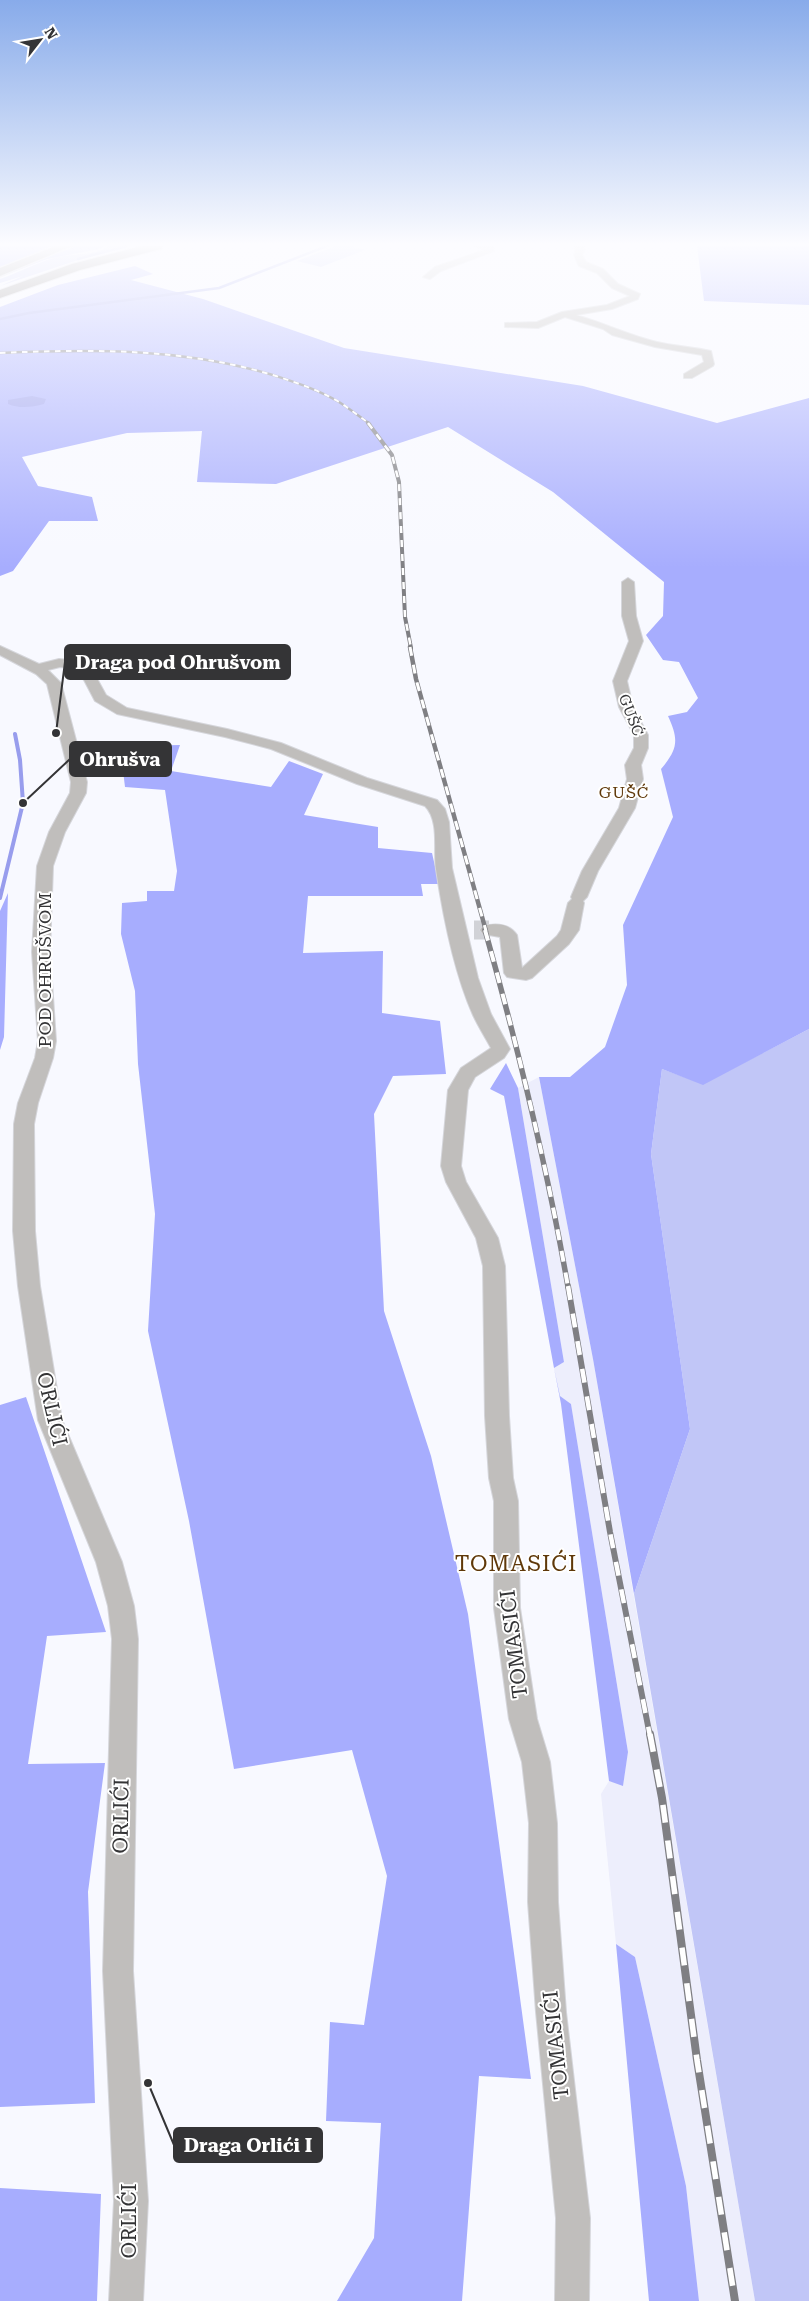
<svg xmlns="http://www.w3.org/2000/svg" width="809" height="2301" font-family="'Roboto Serif',serif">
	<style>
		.built { fill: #edeefc }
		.green { fill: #c1c6f7 }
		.forest { fill: #a7adfe }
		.water { fill: #989ded }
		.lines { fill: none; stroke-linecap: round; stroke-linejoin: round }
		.stream-far1 { stroke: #989ded; stroke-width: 2.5 }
		.stream { stroke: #989ded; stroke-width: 4 }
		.minor-tunnel-far1 { stroke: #d1d2d7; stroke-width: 16; stroke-dasharray: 16 8; stroke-linecap: butt }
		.minor-tunnel { stroke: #d1d2d7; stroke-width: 19; stroke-dasharray: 19 9; stroke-linecap: butt }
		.minor-casing { stroke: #d5d6db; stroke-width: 2 }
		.major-casing { stroke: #d5d6db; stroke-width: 3 }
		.highway-casing { stroke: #d5d6db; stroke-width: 2 }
		.minor { fill: #c0bebc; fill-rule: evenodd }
		.major { fill: #8f8b88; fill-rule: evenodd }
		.highway { fill: #7d7975; fill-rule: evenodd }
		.rail-far5-casing { stroke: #7f7f83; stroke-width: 2.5 }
		.rail-far4-casing { stroke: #7f7f83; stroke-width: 4 }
		.rail-far3-casing { stroke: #7f7f83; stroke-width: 4.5 }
		.rail-far2-casing { stroke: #7f7f83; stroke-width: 5.5 }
		.rail-far1-casing { stroke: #7f7f83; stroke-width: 6 }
		.rail-casing { stroke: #7f7f83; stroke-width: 8 }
		.rail-far5 { stroke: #fff; stroke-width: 2; stroke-dasharray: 5.5; stroke-linecap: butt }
		.rail-far4 { stroke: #fff; stroke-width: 2.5; stroke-dasharray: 7; stroke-linecap: butt }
		.rail-far3 { stroke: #fff; stroke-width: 3; stroke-dasharray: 9; stroke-linecap: butt }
		.rail-far2 { stroke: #fff; stroke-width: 4; stroke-dasharray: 11; stroke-linecap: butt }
		.rail-far1 { stroke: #fff; stroke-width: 4.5; stroke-dasharray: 14; stroke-linecap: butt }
		.rail { stroke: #fff; stroke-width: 5.5; stroke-dasharray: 18; stroke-linecap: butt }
		.labels { text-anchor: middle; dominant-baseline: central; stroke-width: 4; stroke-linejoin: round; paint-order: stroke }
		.far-street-label { font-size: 15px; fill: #343436; stroke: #fff }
		.far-neighbourhood-label { font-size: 16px; letter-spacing: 1px; fill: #5f3809; stroke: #fff }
		.street-label { font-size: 18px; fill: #343436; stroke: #fff }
		.near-street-label { font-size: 21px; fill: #343436; stroke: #fff }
		.near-neighbourhood-label { font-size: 22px; letter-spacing: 1px; fill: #5f3809; stroke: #fff }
		.leader { fill: none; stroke: #343436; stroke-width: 2 }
		.callout-dot { fill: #343436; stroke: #fff; stroke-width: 2 }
		.callout { fill: #343436; stroke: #343436; stroke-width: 2 }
		.callout-label { font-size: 19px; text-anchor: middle; font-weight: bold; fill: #fff }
	</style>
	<rect width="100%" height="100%" fill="#f8f9ff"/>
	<!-- built -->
	<path class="built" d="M 539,1077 L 593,1359 L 755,2301 L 699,2301 L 686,2186 L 635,1957 L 616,1944 L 601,1794 L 609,1781 L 623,1785 L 628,1752 L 571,1404 L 560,1396 L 554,1368 L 564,1362 L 518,1088 Z"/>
	<!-- green -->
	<path class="green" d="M 108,246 L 120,246 L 0,286 L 23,276 L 0,283 L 0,279 C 21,272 40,260 63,256 C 76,254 97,255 108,246 Z
		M 336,246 L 350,246 L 365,250 L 321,267 L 297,261 Z
		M 809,1029 L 809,2301 L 755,2301 L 634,1594 L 690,1429 L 651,1154 L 662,1069 L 703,1084 Z"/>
	<!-- forest -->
	<path class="forest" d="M 0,246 L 59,246 L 36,253 L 0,268 Z
		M 75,246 L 104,246 L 99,249 L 47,259 L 0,277 L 0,274 L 56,251 Z
		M 697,246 L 809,246 L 809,305 L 704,301 Z
		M 135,266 L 153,274 L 131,280 L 203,299 L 344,348 L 583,386 L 717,423 L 809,398 L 809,1029 L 703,1085 L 662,1069 L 651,1154 L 690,1429 L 634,1594 L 593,1359 L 539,1077 L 570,1077 L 605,1047 L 627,985 L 623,925 L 673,817 L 661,769 C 678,749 679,740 668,716 L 687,712 L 698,698 L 679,662 L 663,660 L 646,635 L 663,616 L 664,582 L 553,492 L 448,427 L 276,484 L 197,482 L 202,431 L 127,433 L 22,457 L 38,486 L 92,497 L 98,521 L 49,521 L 13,571 L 0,576 L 0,307 L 58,285 Z
		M 180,745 L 171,771 L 271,787 L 289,761 L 323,774 L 304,815 L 378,827 L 378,848 L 432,853 L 439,884 L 421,884 L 423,896 L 308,896 L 303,953 L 383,951 L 382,1013 L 440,1021 L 446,1074 L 393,1076 L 374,1114 L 384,1311 L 431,1456 L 468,1614 L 531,2079 L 479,2076 L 462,2301 L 337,2301 L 374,2238 L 381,2123 L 326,2121 L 330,2022 L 364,2025 L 387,1876 L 352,1750 L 234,1769 L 189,1521 L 148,1331 L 155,1214 L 138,1064 L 135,991 L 121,934 L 122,903 L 147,901 L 147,891 L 174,891 L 177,871 L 165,790 L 125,787 L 120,746 Z
		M 8,893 L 4,1037 L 0,1050 L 0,911 Z
		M 506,1063 L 518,1088 L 564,1362 L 554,1368 L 560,1396 L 571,1404 L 628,1752 L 623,1786 L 609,1781 L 561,1404 L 554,1368 L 504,1096 L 490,1089 Z
		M 26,1397 L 106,1632 L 47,1636 L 28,1764 L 105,1763 L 88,1892 L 95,2103 L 0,2107 L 0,1405 Z
		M 616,1944 L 635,1957 L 686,2186 L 699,2301 L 649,2301 Z
		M 0,2188 L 101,2194 L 97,2301 L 0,2301 Z"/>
	<!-- water -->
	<path class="water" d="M 32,396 L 46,399 L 44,404 C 32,407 20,409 8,404 L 8,400 Z"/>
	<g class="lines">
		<!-- stream-far1 -->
		<path class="stream-far1" d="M 78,259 L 127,246
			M 0,319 L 29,313 L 219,288 L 327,246"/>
		<!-- stream -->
		<path class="stream" d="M 0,898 L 23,803 L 20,760 L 15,734"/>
		<!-- minor-tunnel-far1 -->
		<path class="minor-tunnel-far1" d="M 474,930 L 489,930"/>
		<!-- minor-tunnel -->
		<path class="minor-tunnel" d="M 474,930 L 489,930"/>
		<defs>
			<path id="minor" d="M 475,246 L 493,247 L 494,251 L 441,271 L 430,279 L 423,277 L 435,267 L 484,250 Z
				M 574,246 L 584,247 L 585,249 L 582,255 L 586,262 L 603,269 L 618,284 L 640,294 L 638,299 L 612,309 L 576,315 C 604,323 629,335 657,342 C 674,346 693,347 711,351 L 714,364 L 713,366 L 692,378 L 684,378 L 684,374 L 704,362 L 702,355 L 655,347 L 612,335 L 603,329 L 565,317 L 538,328 L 505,327 L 505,323 L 537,322 L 562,312 L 607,305 L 630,296 L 612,288 L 597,273 L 579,266 L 574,255 L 576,249 Z
				M 628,578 L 634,582 L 636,616 L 643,641 L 627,681 L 633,707 L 648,735 L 648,748 L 641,765 L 643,779 L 635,808 L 598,871 L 587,897 L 583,901 L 584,903 L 579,930 L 569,944 L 532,978 L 526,980 L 507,977 L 504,973 L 500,937 L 483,934 L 480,930 L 483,926 C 496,923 509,923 517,935 L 522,968 L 557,936 L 561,930 L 568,903 L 572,899 L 571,897 L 582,871 L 619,808 L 627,779 L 625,765 L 634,748 L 634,735 L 619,707 L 613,681 L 629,641 L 622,616 L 622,582 Z
				M 0,646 L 39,664 L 59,659 L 79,661 L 95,675 L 106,695 L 127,708 L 227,729 L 281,743 L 367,778 L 437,800 L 445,809 L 449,822 L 452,868 L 478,978 L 491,1014 L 510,1049 L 504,1058 L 475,1077 L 468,1090 L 461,1166 L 466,1182 L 498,1238 L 505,1266 L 509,1416 L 513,1478 L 518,1501 L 520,1608 L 537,1719 L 550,1762 L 557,1823 L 558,1902 L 566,2012 L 590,2218 L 589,2301 L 555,2301 L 556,2218 L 536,2012 L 528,1902 L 529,1823 L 522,1762 L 509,1719 L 494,1608 L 494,1501 L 489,1478 L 485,1416 L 483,1266 L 476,1238 L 446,1182 L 441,1166 L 448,1090 L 461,1068 L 491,1048 C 485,1037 478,1026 473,1015 C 454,972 443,916 436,869 C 433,851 440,821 425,806 L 357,784 L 271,749 L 225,737 L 117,714 L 95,701 L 84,680 L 70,668 L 60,667 L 48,670 L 61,683 L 87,782 L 86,793 L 65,832 L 53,866 L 50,952 L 56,1041 L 53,1058 L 38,1103 L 34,1124 L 35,1231 L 40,1286 L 62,1420 L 122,1562 L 134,1606 L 138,1639 L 133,1971 L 148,2201 L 143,2301 L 109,2301 L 114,2201 L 103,1971 L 112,1639 L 108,1606 L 96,1562 L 38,1420 L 18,1286 L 13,1231 L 14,1124 L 18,1103 L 35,1058 L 38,1041 L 32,952 L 37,866 L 49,832 L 70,793 L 71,782 L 47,684 L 36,674 L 0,655 Z"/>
			<path id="major" d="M 56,246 L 72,246 L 0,276 L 0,268 Z"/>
			<path id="highway" d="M 142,246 L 163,246 L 161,249 L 80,270 L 0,298 L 0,290 L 72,264 Z"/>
		</defs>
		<!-- minor casing -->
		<use href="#minor" class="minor-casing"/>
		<!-- major casing -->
		<use href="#major" class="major-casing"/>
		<!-- highway casing -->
		<use href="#highway" class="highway-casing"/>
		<!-- minor -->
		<use href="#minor" class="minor"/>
		<!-- major -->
		<use href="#major" class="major"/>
		<!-- highway -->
		<use href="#highway" class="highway"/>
		<defs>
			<path id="rail-far5" d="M 0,353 C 93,349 186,348 276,376 C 297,383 319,390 339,402 C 350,409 360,417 370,424"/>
			<path id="rail-far4" d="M 368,423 L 392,455 L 399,482 L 405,617 L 411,648"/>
			<path id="rail-far3" d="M 410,647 L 416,679 L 486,931"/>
			<path id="rail-far2" d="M 485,930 C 518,1048 547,1166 568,1287"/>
			<path id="rail-far1" d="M 568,1286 L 610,1532 L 650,1736"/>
			<path id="rail" d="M 650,1734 L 662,1798 L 697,2060 L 735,2301"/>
		</defs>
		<!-- rail-far5 casing -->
		<use href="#rail-far5" class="rail-far5-casing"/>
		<!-- rail-far4 casing -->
		<use href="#rail-far4" class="rail-far4-casing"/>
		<!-- rail-far3 casing -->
		<use href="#rail-far3" class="rail-far3-casing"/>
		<!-- rail-far2 casing -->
		<use href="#rail-far2" class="rail-far2-casing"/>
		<!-- rail-far1 casing -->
		<use href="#rail-far1" class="rail-far1-casing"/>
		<!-- rail casing -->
		<use href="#rail" class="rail-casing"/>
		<!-- rail-far5 -->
		<use href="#rail-far5" class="rail-far5"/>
		<!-- rail-far4 -->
		<use href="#rail-far4" class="rail-far4"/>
		<!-- rail-far3 -->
		<use href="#rail-far3" class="rail-far3"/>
		<!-- rail-far2 -->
		<use href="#rail-far2" class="rail-far2"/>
		<!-- rail-far1 -->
		<use href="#rail-far1" class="rail-far1"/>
		<!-- rail -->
		<use href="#rail" class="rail"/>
	</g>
	<!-- sky -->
	<linearGradient id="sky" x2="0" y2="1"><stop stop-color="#88abea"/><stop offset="0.43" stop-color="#fcfcff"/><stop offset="1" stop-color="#fcfcff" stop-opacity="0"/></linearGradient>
	<rect width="809" height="568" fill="url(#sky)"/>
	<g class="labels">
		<!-- far-street labels -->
		<g class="far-street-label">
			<text transform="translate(631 715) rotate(69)">GUŠĆ</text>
		</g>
		<!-- far-neighbourhood labels -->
		<g class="far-neighbourhood-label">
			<text x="624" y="792">GUŠĆ</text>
		</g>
		<!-- street labels -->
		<g class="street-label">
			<text transform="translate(44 970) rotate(-90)">POD OHRUŠVOM</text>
		</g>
		<!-- near-street labels -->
		<g class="near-street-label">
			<text transform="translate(52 1409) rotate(77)">ORLIĆI</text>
			<text transform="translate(514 1644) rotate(-97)">TOMASIĆI</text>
			<text transform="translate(121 1816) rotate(-89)">ORLIĆI</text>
			<text transform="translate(556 2045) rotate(-96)">TOMASIĆI</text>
			<text transform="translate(129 2221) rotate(-90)">ORLIĆI</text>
		</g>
		<!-- near-neighbourhood labels -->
		<g class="near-neighbourhood-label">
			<text x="516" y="1563">TOMASIĆI</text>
		</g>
	</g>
	<!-- callouts -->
	<path class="leader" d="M56 733L65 662M23 803L70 759M148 2083L174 2145"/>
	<g class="callout-dot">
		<circle cx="56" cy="733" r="5"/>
		<circle cx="23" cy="803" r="5"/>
		<circle cx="148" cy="2083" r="5"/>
	</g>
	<g class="callout">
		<rect x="65" y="645" width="225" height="34" rx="5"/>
		<rect x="70" y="742" width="101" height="34" rx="5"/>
		<rect x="174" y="2128" width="148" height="34" rx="5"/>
	</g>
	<g class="callout-label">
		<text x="178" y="669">Draga pod Ohrušvom</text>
		<text x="120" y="766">Ohrušva</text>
		<text x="248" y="2152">Draga Orlići I</text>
	</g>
	<!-- north arrow -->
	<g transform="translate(40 40) rotate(59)" stroke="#ffffff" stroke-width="4" paint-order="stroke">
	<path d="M0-4L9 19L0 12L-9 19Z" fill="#343436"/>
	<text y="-8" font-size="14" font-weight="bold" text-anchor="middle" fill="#343436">N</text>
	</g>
</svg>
